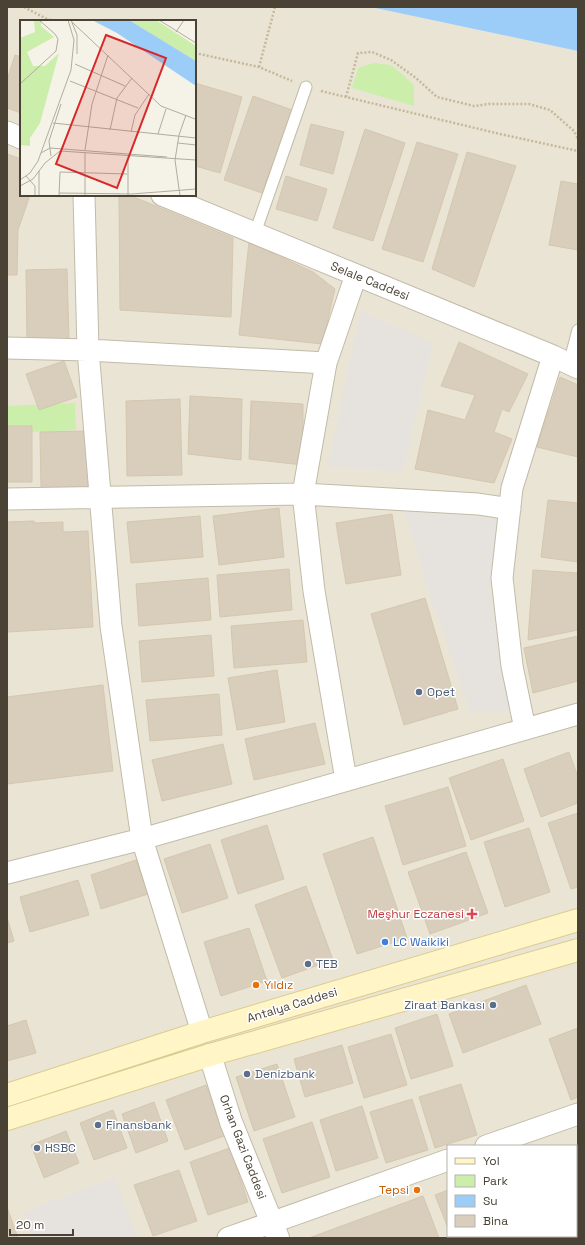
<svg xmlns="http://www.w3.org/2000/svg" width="585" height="1245" font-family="'Space Grotesk',sans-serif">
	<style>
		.residential { fill: #eae4d4; fill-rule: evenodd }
		.green { fill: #cbeeab }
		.parking { fill: #e6e3df }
		.water { fill: #9ccdf8 }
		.building { fill: #d8cebb; stroke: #d4c7ad }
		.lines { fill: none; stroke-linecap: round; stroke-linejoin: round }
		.service-casing { stroke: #c2bba8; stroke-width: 13 }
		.minor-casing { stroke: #c2bba8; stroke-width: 23 }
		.tertiary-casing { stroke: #c2bba8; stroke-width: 24 }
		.secondary-casing { stroke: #dacc91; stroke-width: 24 }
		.path { stroke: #c5b897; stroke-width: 2.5; stroke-dasharray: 2 2; stroke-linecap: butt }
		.service { stroke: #fff; stroke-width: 11 }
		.minor { stroke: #fff; stroke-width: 21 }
		.tertiary { stroke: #fff; stroke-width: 22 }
		.secondary { stroke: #fff5c7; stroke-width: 22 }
		.service-dot { fill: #5c6f8a; stroke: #fff; stroke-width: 1.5 }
		.health-dot { fill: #e0444e; stroke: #fff; stroke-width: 1.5 }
		.shop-dot { fill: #3f7fe0; stroke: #fff; stroke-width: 1.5 }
		.food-dot { fill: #e8710a; stroke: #fff; stroke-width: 1.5 }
		.labels { text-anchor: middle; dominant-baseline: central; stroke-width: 3; stroke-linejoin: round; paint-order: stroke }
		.street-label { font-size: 12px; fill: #494235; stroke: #fff }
		.service-label { font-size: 12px; fill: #4e5e75; stroke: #fff; text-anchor: start }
		.health-label { font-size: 12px; fill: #be3a42; stroke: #fff; text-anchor: end }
		.shop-label { font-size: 12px; fill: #366cbe; stroke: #fff; text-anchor: start }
		.food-label { font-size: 12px; fill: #c56008; stroke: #fff; text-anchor: start }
		.inset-road { fill: none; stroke: #b0aca0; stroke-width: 1 }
		.view { fill: #d62828; fill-opacity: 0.15; stroke: #d62828; stroke-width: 2 }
		.inset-edge { fill: none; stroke: #494235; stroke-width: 2 }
	</style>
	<rect width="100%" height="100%" fill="#f5f2e7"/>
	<!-- residential -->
	<path class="residential" d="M 7,7 L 578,7 L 578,1238 L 7,1238 ZM 21,21 L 195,21 L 195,195 L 21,195 ZM 448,1146 L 576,1146 L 576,1236 L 448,1236 Z"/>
	<!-- green -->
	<path class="green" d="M 374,63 L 391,65 L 402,74 L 414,85 L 414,106 L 352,88 L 358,68 Z
		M 75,403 L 76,430 L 7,433 L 7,406 Z"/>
	<!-- parking -->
	<path class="parking" d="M 360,311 L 433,343 L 403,472 L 328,466 Z
		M 404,510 L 498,519 L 490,591 L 509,711 L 470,712 L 426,583 Z
		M 115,1177 L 137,1238 L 33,1238 L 23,1212 Z"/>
	<!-- water -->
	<path class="water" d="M 371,7 L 578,7 L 578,51 Z"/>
	<!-- building -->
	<path class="building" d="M 15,55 L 21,57 L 21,113 L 7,108 L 7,80 Z
		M 195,83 L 242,97 L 220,173 L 195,166 Z
		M 253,96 L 292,110 L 262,193 L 224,180 Z
		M 311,124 L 344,132 L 333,174 L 300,165 Z
		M 365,129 L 405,143 L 373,241 L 333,228 Z
		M 417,142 L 458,154 L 423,262 L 382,249 Z
		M 467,152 L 516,166 L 474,287 L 432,269 Z
		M 7,154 L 21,159 L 21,195 L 30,195 L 18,230 L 17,275 L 7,275 Z
		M 286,176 L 327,189 L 317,221 L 276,209 Z
		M 561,181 L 578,184 L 578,250 L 549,245 Z
		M 119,195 L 129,195 L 233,238 L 231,317 L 120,310 Z
		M 249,242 L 313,272 L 335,289 L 322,344 L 239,335 Z
		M 67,269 L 69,341 L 27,342 L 26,270 Z
		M 459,342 L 528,374 L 509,412 L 502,409 L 494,432 L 512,439 L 494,483 L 415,469 L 428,410 L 465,420 L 475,395 L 441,386 Z
		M 64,361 L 77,397 L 39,410 L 26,374 Z
		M 560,377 L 578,385 L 578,457 L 537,447 Z
		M 190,396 L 242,399 L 241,460 L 188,454 Z
		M 180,399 L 182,475 L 127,476 L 126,401 Z
		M 251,401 L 303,404 L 303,465 L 249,459 Z
		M 7,426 L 32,426 L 32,482 L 7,482 Z
		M 89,431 L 88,488 L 41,488 L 40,432 Z
		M 548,500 L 578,503 L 578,562 L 541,557 Z
		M 279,508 L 284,557 L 219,565 L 213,516 Z
		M 392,514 L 401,575 L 346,584 L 336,523 Z
		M 200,516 L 203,557 L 131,563 L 127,522 Z
		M 34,521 L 34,523 L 63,522 L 63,532 L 88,531 L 93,627 L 7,632 L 7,522 Z
		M 289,569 L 292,610 L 220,617 L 217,575 Z
		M 533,570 L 578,573 L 578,630 L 528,640 Z
		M 208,578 L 211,620 L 139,626 L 136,584 Z
		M 425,598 L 458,709 L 404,725 L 371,614 Z
		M 303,620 L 307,662 L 234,668 L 231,626 Z
		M 211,635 L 214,676 L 142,682 L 139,641 Z
		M 578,636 L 578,681 L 533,693 L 524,648 Z
		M 277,670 L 285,722 L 237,730 L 228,678 Z
		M 103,685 L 113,771 L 7,784 L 7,697 Z
		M 219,694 L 222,735 L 150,741 L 146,700 Z
		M 315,723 L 325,764 L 254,780 L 245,739 Z
		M 223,744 L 232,784 L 162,801 L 152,760 Z
		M 569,752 L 578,777 L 578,803 L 541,817 L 524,769 Z
		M 503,759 L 524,821 L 471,840 L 449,778 Z
		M 448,787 L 466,846 L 403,865 L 385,806 Z
		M 578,813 L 578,887 L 571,889 L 548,823 Z
		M 267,825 L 284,879 L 238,894 L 221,840 Z
		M 529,828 L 550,892 L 505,907 L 484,842 Z
		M 373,837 L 407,938 L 357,954 L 323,854 Z
		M 210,844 L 228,898 L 182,913 L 164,859 Z
		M 466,852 L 488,913 L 430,934 L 408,872 Z
		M 136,860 L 148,894 L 101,909 L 91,875 Z
		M 78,880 L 89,915 L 30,932 L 20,897 Z
		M 306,886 L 333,960 L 282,978 L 255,905 Z
		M 7,917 L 14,941 L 7,943 Z
		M 249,928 L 267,981 L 221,996 L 204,942 Z
		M 526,985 L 541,1024 L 463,1053 L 449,1014 Z
		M 437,1014 L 453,1066 L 411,1079 L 395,1028 Z
		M 26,1020 L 36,1053 L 7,1061 L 7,1026 Z
		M 578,1028 L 578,1097 L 571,1100 L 549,1039 Z
		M 391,1034 L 407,1085 L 364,1098 L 348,1047 Z
		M 342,1045 L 353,1083 L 305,1097 L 294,1059 Z
		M 277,1064 L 295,1117 L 254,1131 L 236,1077 Z
		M 461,1084 L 477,1135 L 435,1148 L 419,1097 Z
		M 206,1085 L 224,1136 L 185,1150 L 166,1100 Z
		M 412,1099 L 428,1150 L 386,1163 L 370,1112 Z
		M 154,1102 L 168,1141 L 136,1153 L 122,1114 Z
		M 362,1106 L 378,1158 L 336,1171 L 320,1120 Z
		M 113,1110 L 127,1148 L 94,1160 L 80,1123 Z
		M 312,1122 L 330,1177 L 282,1193 L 263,1139 Z
		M 66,1131 L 79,1163 L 44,1178 L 31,1145 Z
		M 230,1148 L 248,1202 L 208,1215 L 190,1162 Z
		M 576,1157 L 578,1162 L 578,1185 L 576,1185 Z
		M 179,1170 L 197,1221 L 153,1236 L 134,1185 Z
		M 448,1190 L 448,1228 L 435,1195 Z
		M 423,1196 L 439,1238 L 309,1238 Z
		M 7,1207 L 18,1238 L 7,1238 Z
		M 540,1236 L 561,1236 L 562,1238 L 535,1238 Z"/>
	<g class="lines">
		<defs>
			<path id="service" d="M 255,233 L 306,87
				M 569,364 L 578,330"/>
			<path id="minor" d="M 7,132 L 21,138
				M 84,195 L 88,350 L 111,626 L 142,839 L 202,1032
				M 162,195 L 553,356 L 578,368
				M 7,348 L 88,350 L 326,363
				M 7,499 L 303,494 L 478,504 L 510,509
				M 525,729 L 512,666 L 502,578 L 512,488 L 553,356
				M 346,780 L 314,591 L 303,494 L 326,363 L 356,275
				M 7,873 L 142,839 L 578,714
				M 486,1146 L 578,1114
				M 228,1238 L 448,1160"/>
			<path id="tertiary" d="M 210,1055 L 231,1122 L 278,1238"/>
			<path id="secondary" d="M 7,1095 L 202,1032 L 578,920
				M 7,1119 L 210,1055 L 578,950"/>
		</defs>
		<!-- service casing -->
		<use href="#service" class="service-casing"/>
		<!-- minor casing -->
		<use href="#minor" class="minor-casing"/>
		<!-- tertiary casing -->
		<use href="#tertiary" class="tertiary-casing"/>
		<!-- secondary casing -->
		<use href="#secondary" class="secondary-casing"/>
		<!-- path -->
		<path class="path" d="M 24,7 L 47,19 L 54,21
			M 195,53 L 259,67 L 292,81
			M 259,67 L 275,7
			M 321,91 L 500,134 L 578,151
			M 346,97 L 358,53 L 372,52 L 391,60 L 416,78 L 437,97 L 474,106 L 489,104 L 529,104 L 550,110 L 574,131 L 578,139"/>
		<!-- service -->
		<use href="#service" class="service"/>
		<!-- minor -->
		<use href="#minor" class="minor"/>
		<!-- tertiary -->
		<use href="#tertiary" class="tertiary"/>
		<!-- secondary -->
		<use href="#secondary" class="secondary"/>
	</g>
	<!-- markers -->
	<g class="service-dot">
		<circle cx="419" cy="692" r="4"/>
		<circle cx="308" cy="964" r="4"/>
		<circle cx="493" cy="1005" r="4"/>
		<circle cx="247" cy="1074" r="4"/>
		<circle cx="98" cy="1125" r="4"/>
		<circle cx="37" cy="1148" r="4"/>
	</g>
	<path class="health-dot" d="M470 908h4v4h4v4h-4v4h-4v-4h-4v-4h4z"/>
	<circle class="shop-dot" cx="385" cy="942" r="4"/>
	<g class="food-dot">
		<circle cx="256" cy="985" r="4"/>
		<circle cx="417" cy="1190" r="4"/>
	</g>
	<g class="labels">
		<!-- street labels -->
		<g class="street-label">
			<text transform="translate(370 281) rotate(22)">Selale Caddesi</text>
			<text transform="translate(292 1005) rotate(-17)">Antalya Caddesi</text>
			<text transform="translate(243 1147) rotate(69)">Orhan Gazi Caddesi</text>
		</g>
		<!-- service labels -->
		<g class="service-label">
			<text x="427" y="692">Opet</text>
			<text x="316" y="964">TEB</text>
			<text x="485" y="1005" text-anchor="end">Ziraat Bankası</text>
			<text x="255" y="1074">Denizbank</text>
			<text x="106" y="1125">Finansbank</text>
			<text x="45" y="1148">HSBC</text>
		</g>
		<!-- health labels -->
		<g class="health-label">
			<text x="464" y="914">Meşhur Eczanesi</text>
		</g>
		<!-- shop labels -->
		<g class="shop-label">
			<text x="393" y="942">LC Waikiki</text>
		</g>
		<!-- food labels -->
		<g class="food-label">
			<text x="264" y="985">Yıldız</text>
			<text x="409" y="1190" text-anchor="end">Tepsi</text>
		</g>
	</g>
	<!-- overview -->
	<g transform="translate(20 20)">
		<rect width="176" height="176" fill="#f5f2e7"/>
		<path d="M 14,0 L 21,0 L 21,6 L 34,17 L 7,32 L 13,46 L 25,46 L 39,33 L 20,103 L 10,118 L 10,126 L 0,125 L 0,18 L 15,12 ZM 109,0 L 136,0 L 176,26 L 176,41 Z" fill="#cbeeab"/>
		<path d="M 72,0 L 109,0 L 176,41 L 176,66 L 97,13 Z" fill="#9ccdf8"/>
		<path class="inset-road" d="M 51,0 L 57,15 L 57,34M 139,0 L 176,23M 52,2 L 141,86 L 175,99M 156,12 L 164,0M 55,44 L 105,66M 50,61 L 118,88M 0,64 L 36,31 L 38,19 L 35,14 L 19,0M 33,103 L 176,118M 90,110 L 97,78 L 112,58M 111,112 L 115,95 L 129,74M 138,114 L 146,89M 158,123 L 176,125M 65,130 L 72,84 L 88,35M 21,133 L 30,128 L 147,137M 65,133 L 65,176M 31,136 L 29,121 L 41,84M 19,151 L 19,176M 6,156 L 15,166 L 15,176M 0,160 L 10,153 L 18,141 L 51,50 L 54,20 L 48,0M 0,166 L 13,159 L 25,143 L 40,131 L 176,140M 39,173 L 112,174 L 176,169M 39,176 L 40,152 L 107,154M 108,176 L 108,137M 160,176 L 155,140 L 159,115 L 166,95"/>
		<path class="view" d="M 86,15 L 146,38 L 97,168 L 36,144 Z"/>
		<rect width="176" height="176" class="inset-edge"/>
	</g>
	<!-- border -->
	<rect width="585" height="1245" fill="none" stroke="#494235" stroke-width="16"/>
	<!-- legend -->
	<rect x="447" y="1145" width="130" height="92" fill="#ffffff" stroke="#b6b3ae"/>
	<rect x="455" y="1158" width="20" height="6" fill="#fff5c7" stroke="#b6b3ae"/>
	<text x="483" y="1165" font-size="12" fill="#494235">Yol</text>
	<rect x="455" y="1175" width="20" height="12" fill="#cbeeab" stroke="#b6b3ae"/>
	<text x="483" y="1185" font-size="12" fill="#494235">Park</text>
	<rect x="455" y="1195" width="20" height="12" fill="#9ccdf8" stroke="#b6b3ae"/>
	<text x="483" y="1205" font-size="12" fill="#494235">Su</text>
	<rect x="455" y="1215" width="20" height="12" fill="#d8cebb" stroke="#b6b3ae"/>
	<text x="483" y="1225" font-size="12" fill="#494235">Bina</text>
	<!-- scale -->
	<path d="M10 1229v6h63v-6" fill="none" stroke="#494235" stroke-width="2"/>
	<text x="16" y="1229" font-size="12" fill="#494235" stroke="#ffffff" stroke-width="3" paint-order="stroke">20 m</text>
</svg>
